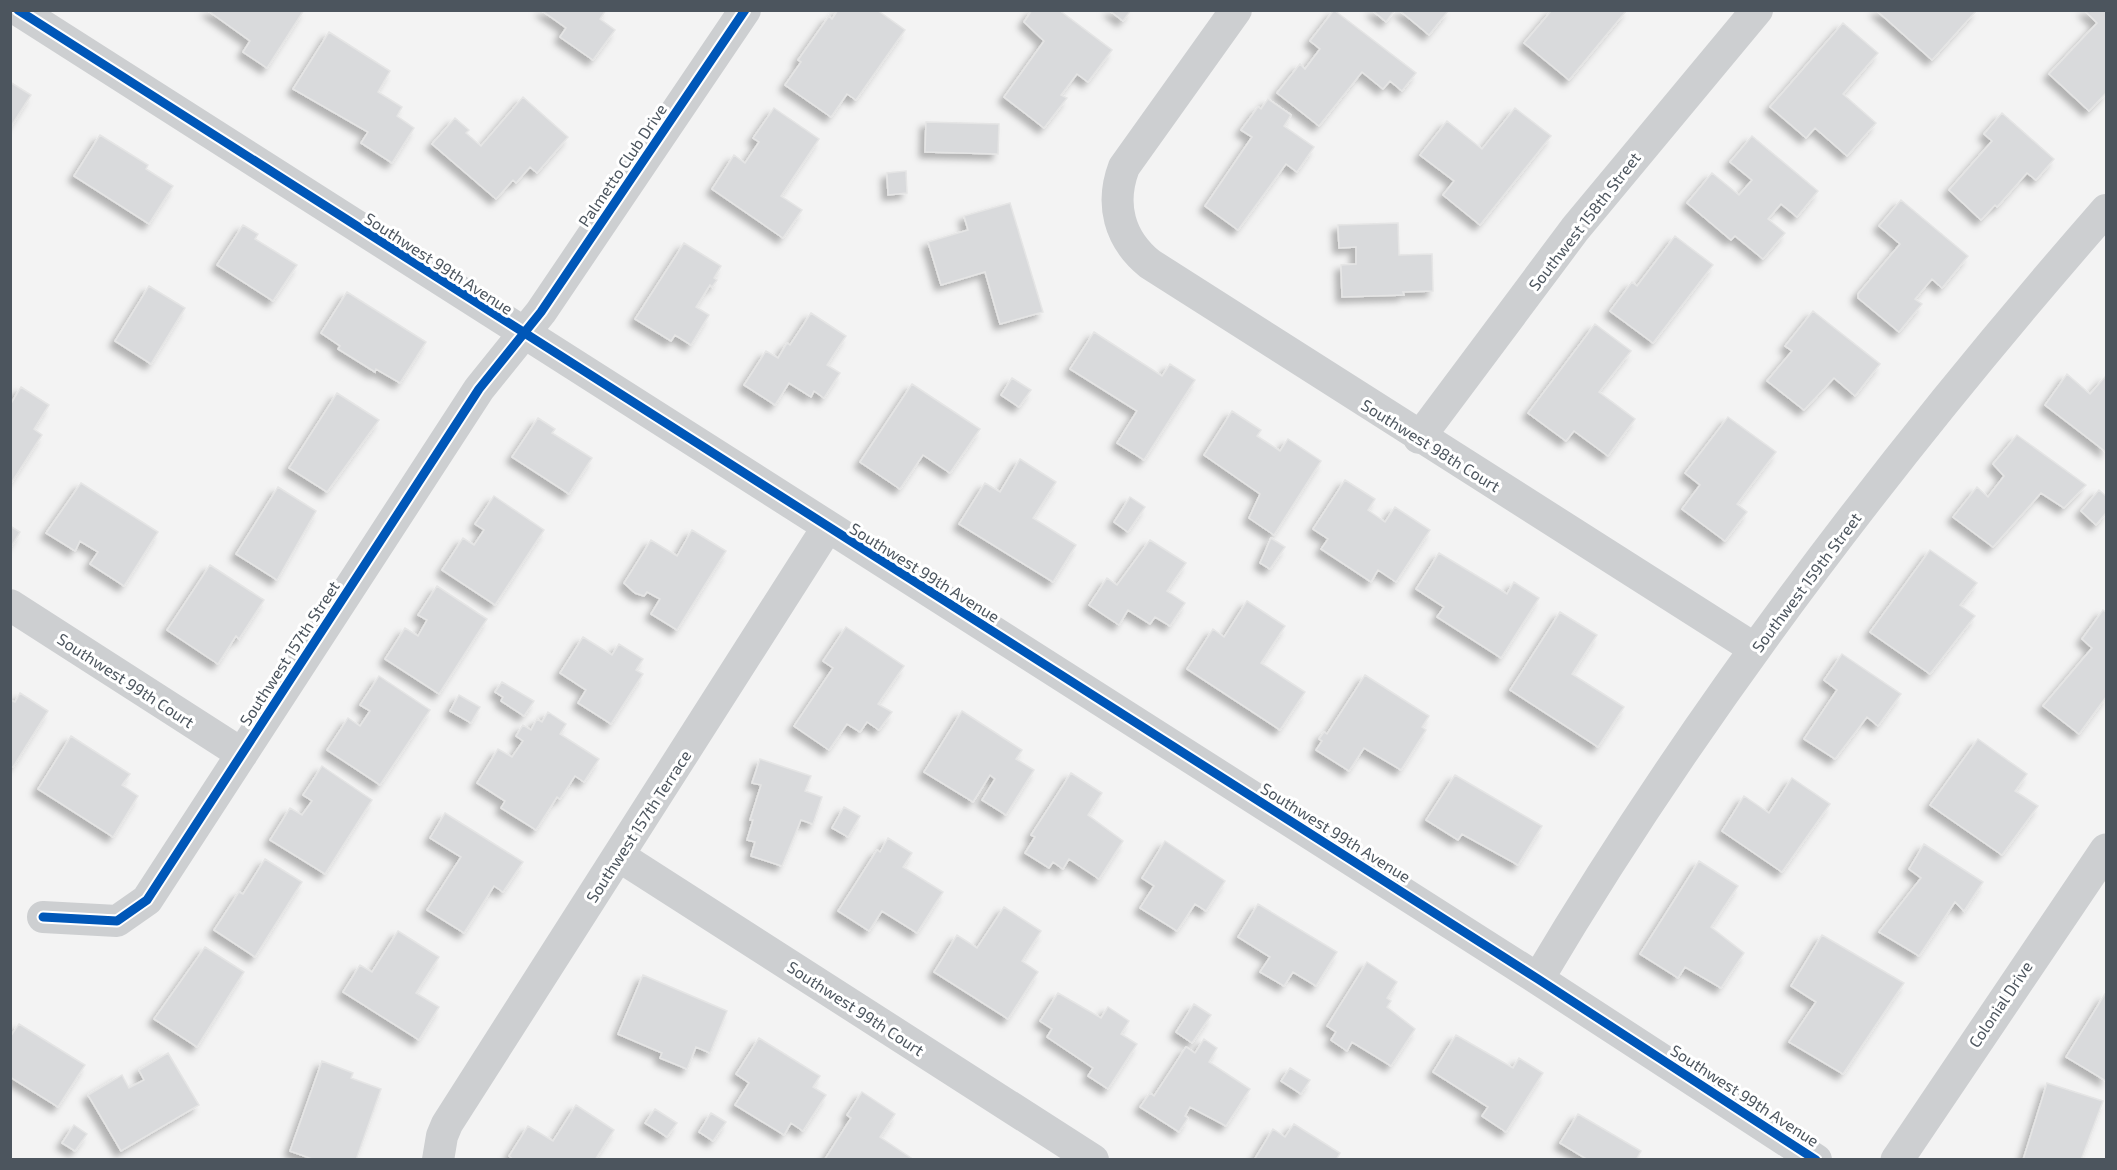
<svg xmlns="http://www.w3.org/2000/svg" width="2117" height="1170" font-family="'Exo 2',sans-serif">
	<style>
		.building { fill: #d9dadc; stroke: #e5e5e5; stroke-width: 1.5; filter: url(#shadow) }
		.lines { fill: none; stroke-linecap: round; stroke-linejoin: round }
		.street { stroke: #cdcfd1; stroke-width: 32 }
		.secondary { stroke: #cdcfd1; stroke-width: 33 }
		.cycleway-casing { stroke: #fff; stroke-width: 13 }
		.cycleway { stroke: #0057b8; stroke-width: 9 }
		.labels { text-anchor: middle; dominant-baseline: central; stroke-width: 6; stroke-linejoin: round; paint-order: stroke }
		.street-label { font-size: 16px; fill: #4c555e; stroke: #fff }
	</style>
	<defs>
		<filter id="shadow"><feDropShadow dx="-5.5" dy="5.5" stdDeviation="3" flood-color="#0004"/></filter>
	</defs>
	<rect width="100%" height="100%" fill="#f3f3f3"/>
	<!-- building -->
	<path class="building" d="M 207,10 L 304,10 L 267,68 L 243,52 L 250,41 Z
		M 541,10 L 606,10 L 600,19 L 615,30 L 593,60 L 560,37 L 566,28 Z
		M 838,10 L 877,10 L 905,30 L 856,100 L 847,94 L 831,117 L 785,85 L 801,62 L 798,60 L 829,16 L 832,19 Z
		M 1032,10 L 1059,10 L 1112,50 L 1088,82 L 1077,74 L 1061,95 L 1067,98 L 1044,128 L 1004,97 L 1044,41 L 1024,22 Z
		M 1109,10 L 1131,10 L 1123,21 Z
		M 1334,10 L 1416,73 L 1402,91 L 1390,81 L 1383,89 L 1362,72 L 1319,126 L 1277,93 L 1300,64 L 1305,69 L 1320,49 L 1310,41 Z
		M 1372,10 L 1395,10 L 1386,22 Z
		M 1399,10 L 1449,10 L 1429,35 Z
		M 1552,10 L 1627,10 L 1569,80 L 1524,43 Z
		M 1876,10 L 1977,10 L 1932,60 Z
		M 2084,10 L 2106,10 L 2106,93 L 2089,111 L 2049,74 L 2097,23 Z
		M 1843,23 L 1878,53 L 1843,94 L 1876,123 L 1847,156 L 1815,128 L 1806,138 L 1770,107 Z
		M 329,32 L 390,71 L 378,92 L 402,107 L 397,116 L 414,128 L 392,163 L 361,143 L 368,132 L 293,89 Z
		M 10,82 L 31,95 L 10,128 Z
		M 523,97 L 568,137 L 537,173 L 530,167 L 516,183 L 513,180 L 496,199 L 432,144 L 455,118 L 469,130 L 466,133 L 481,146 Z
		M 1268,99 L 1291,115 L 1284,126 L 1314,147 L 1297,172 L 1286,164 L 1238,230 L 1205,206 L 1252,137 L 1241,130 L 1258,107 L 1261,109 Z
		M 774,108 L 819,139 L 781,196 L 802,210 L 783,238 L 712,189 L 734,155 L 745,163 L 759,142 L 753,138 Z
		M 1515,108 L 1551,136 L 1480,225 L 1443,195 L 1454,181 L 1420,155 L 1447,121 L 1482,149 Z
		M 2002,113 L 2054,159 L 2036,180 L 2027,173 L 1997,207 L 1995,205 L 1981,220 L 1949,190 L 1992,141 L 1984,134 Z
		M 926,122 L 999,124 L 998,154 L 925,152 Z
		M 100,135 L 148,165 L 146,169 L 173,186 L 149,224 L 74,176 Z
		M 1752,136 L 1818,191 L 1797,217 L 1781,204 L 1768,219 L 1785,233 L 1763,259 L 1735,236 L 1731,240 L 1687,203 L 1712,173 L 1739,195 L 1752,180 L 1730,162 Z
		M 906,171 L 907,193 L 888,195 L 887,173 Z
		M 1901,200 L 1968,256 L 1942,288 L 1932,279 L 1915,299 L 1922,304 L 1899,332 L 1858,298 L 1858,294 L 1900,244 L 1879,226 Z
		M 1010,203 L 1043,312 L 1000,324 L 985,272 L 941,285 L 928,242 L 968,230 L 964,216 Z
		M 1398,223 L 1399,255 L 1432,254 L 1433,291 L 1403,292 L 1404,295 L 1342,297 L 1341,265 L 1356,264 L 1356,247 L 1339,248 L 1338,225 Z
		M 243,225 L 258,234 L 255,239 L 297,265 L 273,301 L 217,265 Z
		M 1675,236 L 1713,265 L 1653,343 L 1610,311 L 1632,282 L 1637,286 Z
		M 684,243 L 721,266 L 714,278 L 717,280 L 712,287 L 710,285 L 696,307 L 709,315 L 691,345 L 675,335 L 671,341 L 635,319 Z
		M 149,286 L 185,308 L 151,364 L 115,341 Z
		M 347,292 L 426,342 L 400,383 L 376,369 L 375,372 L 338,349 L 340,346 L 321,333 Z
		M 1813,311 L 1880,364 L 1855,396 L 1834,378 L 1804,410 L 1767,381 L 1792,351 L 1785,346 Z
		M 811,313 L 846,336 L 827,365 L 840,373 L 824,398 L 814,391 L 811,397 L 789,383 L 775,405 L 744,385 L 766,351 L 778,358 L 787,343 L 790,345 Z
		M 1595,324 L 1631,351 L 1599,392 L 1635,419 L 1608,456 L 1574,431 L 1566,441 L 1528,413 Z
		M 1094,332 L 1162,376 L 1170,364 L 1195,380 L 1144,460 L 1117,443 L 1137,411 L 1070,369 Z
		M 2067,374 L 2090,394 L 2106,376 L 2106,452 L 2045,405 Z
		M 1012,378 L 1031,390 L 1019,407 L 1001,395 Z
		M 912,384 L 980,429 L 950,473 L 923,455 L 900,489 L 860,462 Z
		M 21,387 L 49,405 L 34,429 L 42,435 L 10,485 L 10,405 Z
		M 337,393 L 379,420 L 327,492 L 289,468 Z
		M 1232,411 L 1261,430 L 1257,436 L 1280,451 L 1288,439 L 1321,461 L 1274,535 L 1249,518 L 1260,494 L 1204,455 Z
		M 1728,417 L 1776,452 L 1737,504 L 1747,512 L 1725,541 L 1682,509 L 1700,485 L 1685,473 Z
		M 538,418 L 555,429 L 552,433 L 592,458 L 569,494 L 512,457 Z
		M 2017,435 L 2086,485 L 2064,508 L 2041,493 L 1993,547 L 1953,517 L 1977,487 L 1988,497 L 2004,476 L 1993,464 Z
		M 1020,459 L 1056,482 L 1033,518 L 1076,545 L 1053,582 L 959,524 L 985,483 L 1000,492 Z
		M 1345,480 L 1375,499 L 1368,510 L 1385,522 L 1395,507 L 1430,530 L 1396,582 L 1378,570 L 1371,582 L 1321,549 L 1328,539 L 1313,529 Z
		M 81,483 L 158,532 L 124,586 L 90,564 L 98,552 L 80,541 L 75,551 L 46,533 Z
		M 278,487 L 316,511 L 277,580 L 236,554 Z
		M 2099,490 L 2106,496 L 2106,513 L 2096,525 L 2081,511 Z
		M 494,496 L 544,530 L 495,605 L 442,570 L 463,538 L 474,545 L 484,530 L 475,524 Z
		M 1130,497 L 1145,507 L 1128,532 L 1114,522 Z
		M 10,526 L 20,532 L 10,549 Z
		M 692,530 L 726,551 L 677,630 L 651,614 L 660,599 L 647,592 L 644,596 L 635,593 L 624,583 L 651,540 L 677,556 Z
		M 1271,538 L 1285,547 L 1270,569 L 1260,563 Z
		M 1150,540 L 1186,563 L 1167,591 L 1185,603 L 1170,626 L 1155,617 L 1150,624 L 1128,610 L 1119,625 L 1089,605 L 1107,578 L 1117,585 Z
		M 1930,550 L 1977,583 L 1960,605 L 1975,616 L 1930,674 L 1870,632 Z
		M 1439,553 L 1507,594 L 1514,582 L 1539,598 L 1501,658 L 1437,617 L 1444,607 L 1416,589 Z
		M 210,565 L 264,600 L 239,639 L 236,636 L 218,664 L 167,630 Z
		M 437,586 L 487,619 L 439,694 L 385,659 L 405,628 L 418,636 L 427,620 L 418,615 Z
		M 1247,601 L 1285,626 L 1261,663 L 1305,692 L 1280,730 L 1187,669 L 1213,629 L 1224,637 Z
		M 2103,610 L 2106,612 L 2106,697 L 2079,734 L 2043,706 L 2092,648 L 2082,639 Z
		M 1560,612 L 1597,635 L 1572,674 L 1624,707 L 1598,747 L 1510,690 Z
		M 846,627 L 904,666 L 878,704 L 892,712 L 879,730 L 867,722 L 860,732 L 847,724 L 829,750 L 794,726 L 833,668 L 823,661 Z
		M 583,637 L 612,655 L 619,644 L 643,659 L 636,670 L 643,674 L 611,724 L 578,703 L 586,690 L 560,673 Z
		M 1842,654 L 1901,694 L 1878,726 L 1867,717 L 1835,759 L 1804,739 L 1837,690 L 1824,680 Z
		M 1365,675 L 1429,716 L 1422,727 L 1426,730 L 1401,770 L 1364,748 L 1349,771 L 1316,750 L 1322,741 L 1319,739 L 1324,732 L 1327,734 Z
		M 379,676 L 430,710 L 380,785 L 327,750 L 348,718 L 360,726 L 370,711 L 360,705 Z
		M 502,682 L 534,701 L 524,716 L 501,701 L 503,697 L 495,692 Z
		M 20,693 L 48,711 L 13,767 L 10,766 L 10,700 L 15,702 Z
		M 459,695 L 480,707 L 471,723 L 450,711 Z
		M 962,711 L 1022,750 L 1016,759 L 1034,770 L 1006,815 L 982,800 L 995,779 L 990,775 L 973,802 L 924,772 Z
		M 548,712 L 566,724 L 560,734 L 599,759 L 584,782 L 575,776 L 560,799 L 557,797 L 536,830 L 501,808 L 505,801 L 477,783 L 498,749 L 512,757 L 523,741 L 516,736 L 523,725 L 531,730 L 537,719 L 542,722 Z
		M 71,736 L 130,774 L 122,785 L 138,796 L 113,837 L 38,789 Z
		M 1978,739 L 2027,774 L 2015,791 L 2038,806 L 2002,855 L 1930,805 Z
		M 760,759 L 811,776 L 805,791 L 822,797 L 813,824 L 801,820 L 782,866 L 751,856 L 755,842 L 747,840 L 753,820 L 750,820 L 761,785 L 752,783 Z
		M 322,766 L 372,800 L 325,874 L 270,840 L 290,808 L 302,815 L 312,801 L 303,795 Z
		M 1071,773 L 1102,793 L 1088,815 L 1123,841 L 1099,879 L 1069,859 L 1063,869 L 1053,862 L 1049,868 L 1025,853 L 1035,837 L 1031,835 Z
		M 1455,775 L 1542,826 L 1518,865 L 1462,834 L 1458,840 L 1426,820 Z
		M 1792,778 L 1830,804 L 1782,872 L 1722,831 L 1744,796 L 1769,813 Z
		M 844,807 L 860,816 L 848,837 L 832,828 Z
		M 445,813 L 523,862 L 503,892 L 494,886 L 464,933 L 427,910 L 461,857 L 430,838 Z
		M 888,838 L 912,853 L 903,867 L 943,892 L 917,933 L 882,911 L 869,931 L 838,911 L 877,850 L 880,852 Z
		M 1165,841 L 1225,881 L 1206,911 L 1195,904 L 1177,931 L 1140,908 L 1154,886 L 1142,878 Z
		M 1924,844 L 1983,882 L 1964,911 L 1955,902 L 1919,956 L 1879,932 L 1921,878 L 1909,869 Z
		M 265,859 L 302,882 L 255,957 L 214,930 L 239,892 L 243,894 Z
		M 1699,861 L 1738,886 L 1711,927 L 1744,953 L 1721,988 L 1685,967 L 1678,978 L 1640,954 Z
		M 1258,904 L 1337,952 L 1316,986 L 1293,972 L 1284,986 L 1260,972 L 1270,957 L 1238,937 Z
		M 1004,907 L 1041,931 L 1022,961 L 1038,972 L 1008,1019 L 934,972 L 957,935 L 977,948 Z
		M 398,931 L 439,957 L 416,993 L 439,1007 L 419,1040 L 343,992 L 360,965 L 372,972 Z
		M 1822,935 L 1904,983 L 1843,1074 L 1789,1042 L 1816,1002 L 1791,986 Z
		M 205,947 L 244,972 L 197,1047 L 154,1019 Z
		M 1367,962 L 1397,982 L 1387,998 L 1391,1001 L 1387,1007 L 1415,1029 L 1391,1066 L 1352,1042 L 1347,1051 L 1331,1040 L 1336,1032 L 1327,1026 Z
		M 643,975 L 727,1011 L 710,1053 L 696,1047 L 687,1069 L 660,1058 L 662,1053 L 618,1034 Z
		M 1058,993 L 1101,1018 L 1108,1007 L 1129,1021 L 1121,1034 L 1137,1044 L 1108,1089 L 1088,1076 L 1093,1068 L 1047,1037 L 1052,1029 L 1040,1021 Z
		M 2105,994 L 2106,995 L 2106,1081 L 2066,1057 Z
		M 1194,1004 L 1211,1015 L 1192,1043 L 1176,1032 Z
		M 19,1024 L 85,1065 L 58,1107 L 10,1077 L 10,1037 Z
		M 1456,1035 L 1513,1068 L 1519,1058 L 1543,1073 L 1506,1132 L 1482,1116 L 1488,1107 L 1433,1072 Z
		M 759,1038 L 820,1076 L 813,1087 L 826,1095 L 803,1131 L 791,1123 L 784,1135 L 735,1105 L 749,1083 L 736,1074 Z
		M 1204,1039 L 1217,1048 L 1209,1062 L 1250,1089 L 1226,1126 L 1190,1107 L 1185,1116 L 1188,1118 L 1179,1132 L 1140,1107 L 1150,1093 L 1154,1096 L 1186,1047 L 1195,1053 Z
		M 168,1053 L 199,1105 L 121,1151 L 88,1095 L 122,1075 L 129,1088 L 144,1080 L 139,1070 Z
		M 322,1061 L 353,1073 L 351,1078 L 381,1089 L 356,1160 L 315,1160 L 290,1151 Z
		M 1290,1068 L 1310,1080 L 1301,1094 L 1281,1081 Z
		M 2047,1083 L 2103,1101 L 2081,1160 L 2023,1160 Z
		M 862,1092 L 895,1114 L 880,1137 L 914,1160 L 825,1159 L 851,1118 L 847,1115 Z
		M 576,1105 L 614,1130 L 595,1160 L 514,1160 L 509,1156 L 528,1126 L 553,1141 Z
		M 655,1109 L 677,1123 L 667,1137 L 645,1123 Z
		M 711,1113 L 726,1122 L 713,1141 L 699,1132 Z
		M 1578,1114 L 1641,1151 L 1636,1160 L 1588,1160 L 1560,1143 Z
		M 1294,1124 L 1340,1153 L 1336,1160 L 1254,1160 L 1273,1129 L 1285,1137 Z
		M 74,1125 L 87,1134 L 75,1151 L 62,1143 Z"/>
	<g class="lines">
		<!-- street -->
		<path class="street" d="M 18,10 L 1538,979 L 1816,1160
			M 1236,10 L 1124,167 C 1110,204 1119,239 1150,264 L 1755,649
			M 1419,438 L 1575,229 L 1757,10
			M 10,605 L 242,754
			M 619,856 L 1093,1160
			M 43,917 L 117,921 L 147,900 L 479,389 L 541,312 L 745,10
			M 1538,979 C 1701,704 1897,449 2106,210
			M 438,1160 L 442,1136 L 447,1124 L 827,528"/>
		<!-- secondary -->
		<path class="secondary" d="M 1897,1160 L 2106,850"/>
		<defs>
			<path id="cycleway" d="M 18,10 L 1538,979 L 1816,1160
				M 43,917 L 117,921 L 147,900 L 479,389 L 541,312 L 745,10"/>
		</defs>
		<!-- cycleway casing -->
		<use href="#cycleway" class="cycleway-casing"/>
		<!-- cycleway -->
		<use href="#cycleway" class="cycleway"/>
	</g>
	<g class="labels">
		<!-- street labels -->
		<g class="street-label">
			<text transform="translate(622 165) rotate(-56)">Palmetto Club Drive</text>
			<text transform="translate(1584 221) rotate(-52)">Southwest 158th Street</text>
			<text transform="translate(439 263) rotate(33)">Southwest 99th Avenue</text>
			<text transform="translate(1431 445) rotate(32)">Southwest 98th Court</text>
			<text transform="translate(925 572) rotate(32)">Southwest 99th Avenue</text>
			<text transform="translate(1806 582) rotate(-53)">Southwest 159th Street</text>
			<text transform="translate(289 653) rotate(-57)">Southwest 157th Street</text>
			<text transform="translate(126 680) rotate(33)">Southwest 99th Court</text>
			<text transform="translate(638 826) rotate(-57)">Southwest 157th Terrace</text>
			<text transform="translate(1336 832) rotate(32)">Southwest 99th Avenue</text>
			<text transform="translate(2000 1004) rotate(-56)">Colonial Drive</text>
			<text transform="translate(856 1008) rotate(33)">Southwest 99th Court</text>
			<text transform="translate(1745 1095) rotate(33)">Southwest 99th Avenue</text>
		</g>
	</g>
	<!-- border -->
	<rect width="2117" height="1170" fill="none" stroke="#4c555e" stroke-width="24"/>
</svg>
